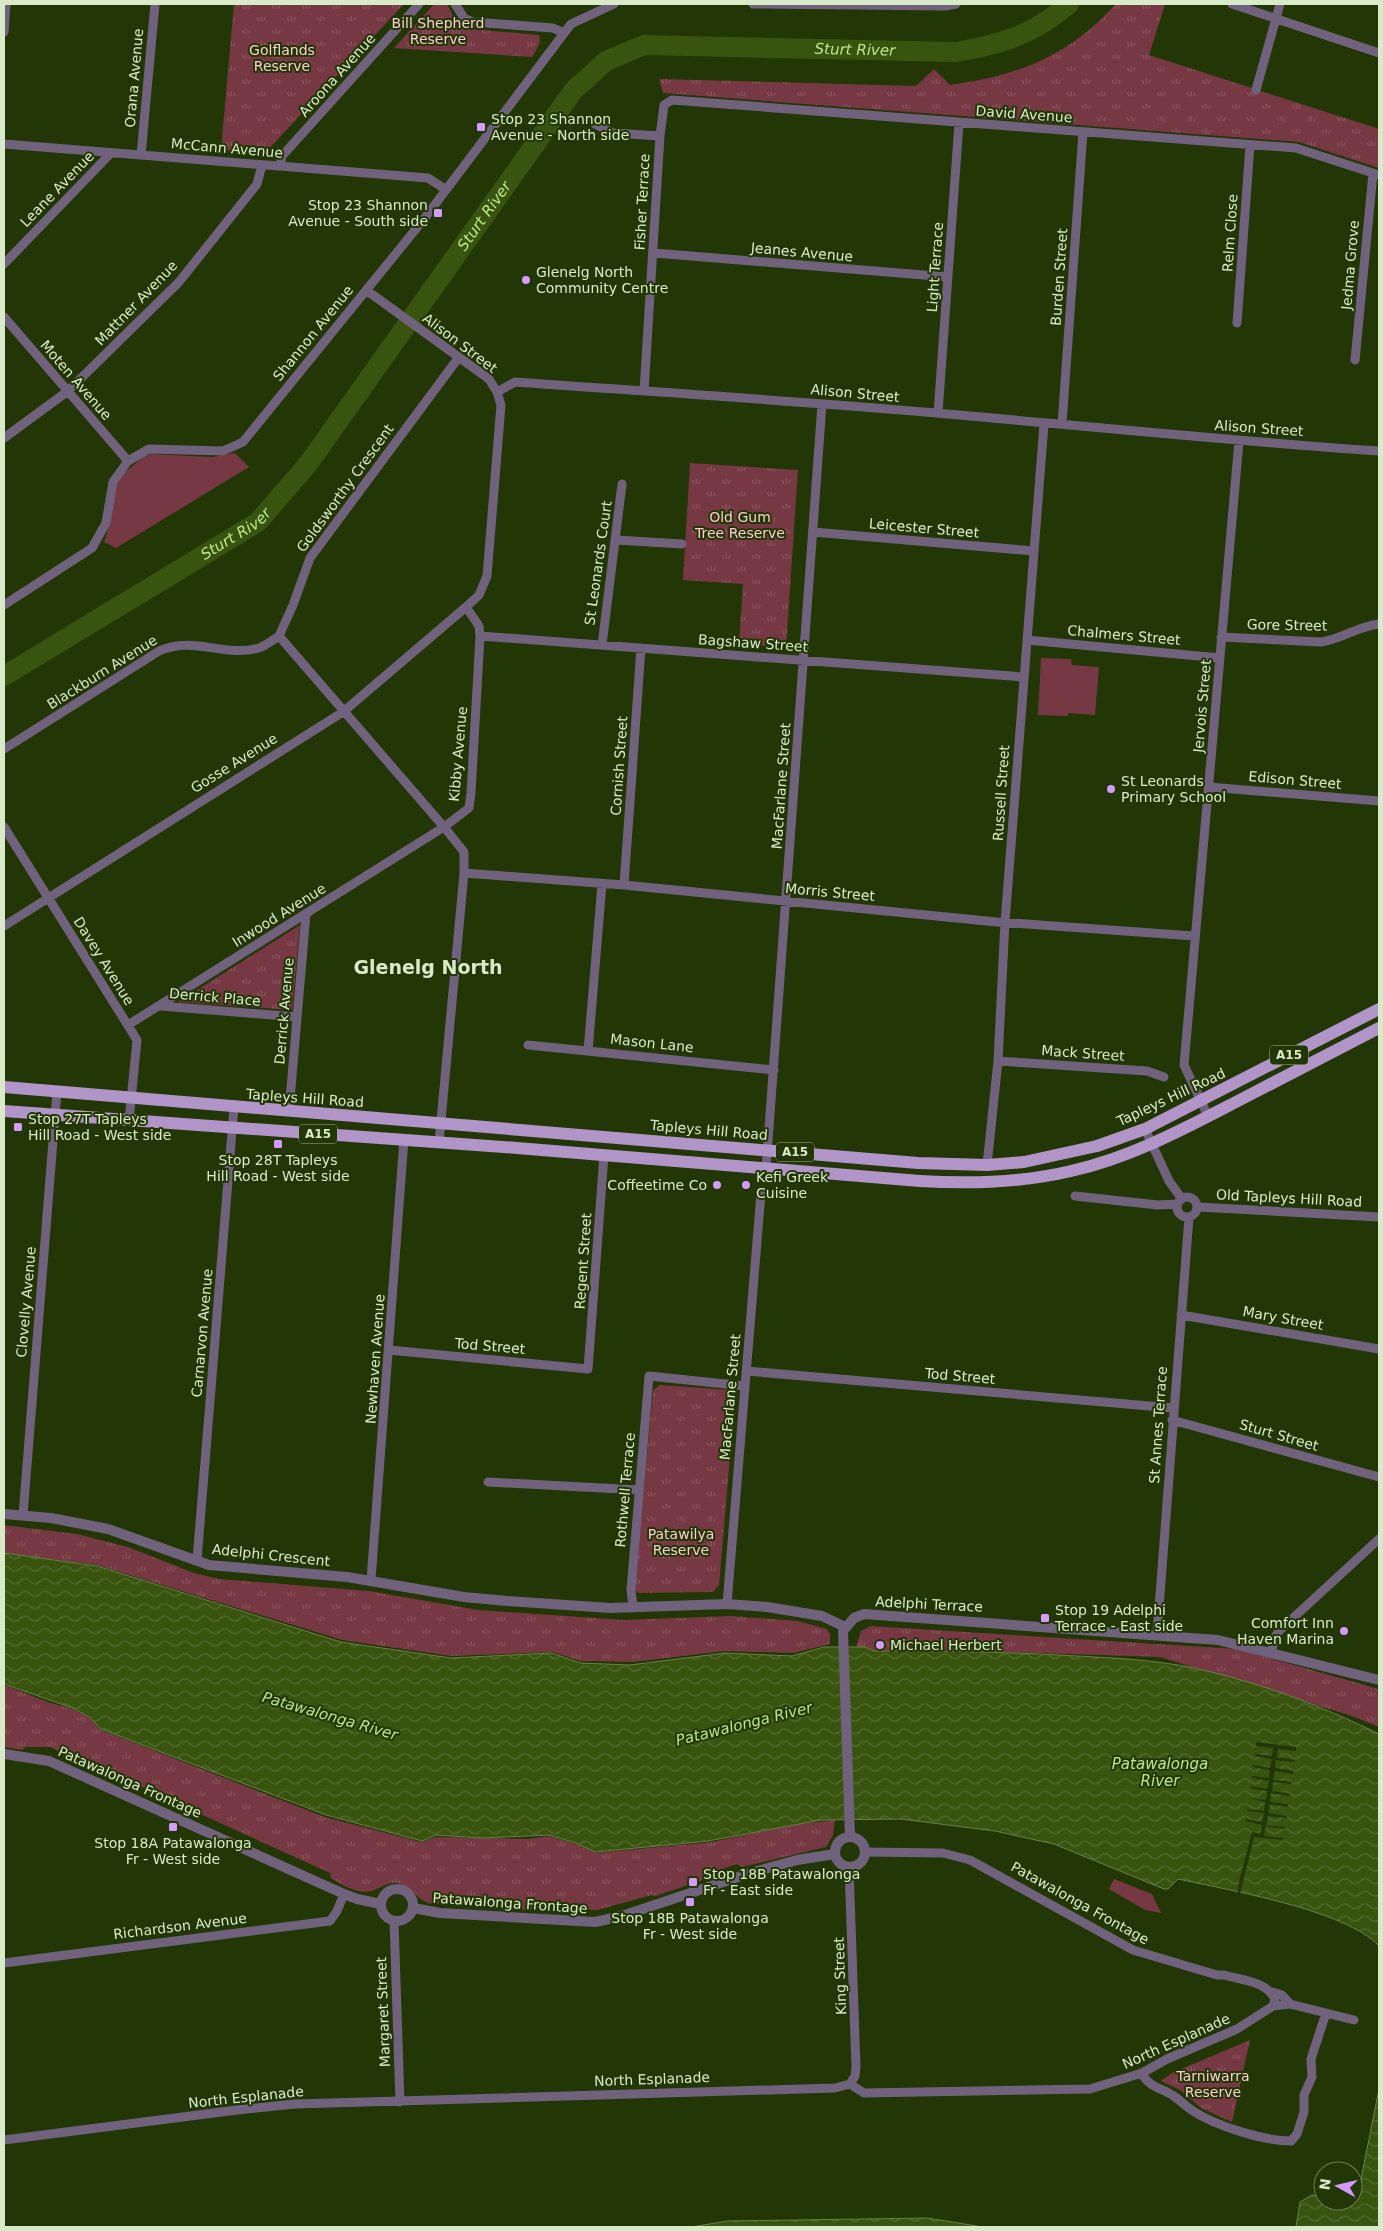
<svg xmlns="http://www.w3.org/2000/svg" width="1383" height="2231" font-family="'DejaVu Sans',sans-serif">
	<style>
		.green { fill: #763843 }
		.park { fill: url(#park-tufts) }
		.water { fill: url(#water-waves); stroke: #688147 }
		.pier { fill: #233606 }
		.lines { fill: none; stroke-linecap: round; stroke-linejoin: round }
		.river { stroke: #38540f; stroke-width: 20 }
		.minor { stroke: #70627c; stroke-width: 9 }
		.tertiary { stroke: #70627c; stroke-width: 10 }
		.primary { stroke: #b194c8; stroke-width: 12 }
		.poi-dot { fill: #d39cfc; stroke: #233606; stroke-width: 2 }
		.labels { text-anchor: middle; dominant-baseline: central; stroke-width: 4; stroke-linejoin: round; paint-order: stroke }
		.shield { fill: #233606; stroke: #a2b48e; stroke-width: 1 }
		.shield-label { font-size: 12px; font-weight: bold; fill: #d9eac9 }
		.park-label { font-size: 14px; fill: #facdd2; stroke: #233606 }
		.street-label { font-size: 14px; fill: #d9eac9; stroke: #233606 }
		.poi-label { font-size: 14px; fill: #d9eac9; stroke: #233606; text-anchor: start }
		.water-label { font-size: 15px; font-style: italic; fill: #bbe78b; stroke: #233606 }
		.district-label { font-size: 19px; font-weight: bold; fill: #d9eac9; stroke: #233606 }
	</style>
	<defs>
		<pattern id="park-tufts" width="24" height="20" patternUnits="userSpaceOnUse" patternTransform="scale(1.25)"><rect width="24" height="20" fill="#763843"/><path d="M3 7l-1-3M5 7V3M7 7l1-3M15 17l-1-3M17 17v-4M19 17l1-3" fill="none" stroke="#89555d"/></pattern>
		<pattern id="water-waves" width="16" height="10" patternUnits="userSpaceOnUse" patternTransform="scale(1.25)"><rect width="16" height="10" fill="#38540f"/><path d="M0 5q4-4 8 0t8 0" fill="none" stroke="#546d31"/></pattern>
	</defs>
	<rect width="100%" height="100%" fill="#233606"/>
	<!-- green -->
	<path class="green" d="M 235,453 L 249,467 L 116,548 L 104,542 L 110,524 L 117,485 L 122,475 L 142,458 L 151,454 L 212,457 Z
		M 1041,658 L 1071,659 L 1072,665 L 1099,667 L 1095,715 L 1068,713 L 1068,716 L 1038,715 Z
		M 1114,1879 L 1152,1894 L 1161,1913 L 1145,1910 L 1109,1889 Z"/>
	<!-- park -->
	<path class="park" d="M 234,4 L 404,4 L 264,154 L 221,150 Z
		M 434,4 L 447,4 L 459,28 L 539,35 L 540,43 L 532,57 L 394,48 Z
		M 1116,4 L 1165,4 L 1149,55 L 1379,129 L 1379,168 L 1299,142 L 663,93 L 659,79 L 916,86 L 934,69 L 950,85 C 1020,75 1067,57 1116,4 Z
		M 690,463 L 798,470 L 786,647 L 739,644 L 743,584 L 683,580 Z
		M 300,925 L 292,1010 L 178,1002 Z
		M 659,1385 L 731,1390 L 735,1398 L 719,1585 L 713,1592 L 638,1593 L 635,1589 L 653,1391 Z
		M 4,1525 L 77,1534 L 128,1547 L 194,1573 L 219,1579 L 369,1591 L 478,1610 L 624,1620 L 730,1616 L 798,1621 L 827,1629 L 830,1634 L 830,1644 L 793,1653 L 725,1651 L 633,1662 L 580,1661 L 553,1652 L 451,1656 L 342,1640 L 97,1565 L 4,1553 Z
		M 870,1626 L 1237,1649 L 1379,1689 L 1379,1727 L 1352,1716 L 1160,1657 L 943,1650 L 855,1651 L 861,1631 Z
		M 4,1685 L 48,1702 L 75,1710 L 88,1717 L 101,1730 L 325,1817 L 421,1842 L 436,1837 L 528,1839 L 549,1836 L 576,1844 L 596,1853 L 712,1842 L 793,1825 L 835,1820 L 833,1835 L 826,1847 L 742,1867 L 737,1864 L 716,1871 L 714,1876 L 656,1896 L 652,1895 L 597,1910 L 535,1907 L 530,1910 L 502,1909 L 499,1905 L 444,1901 C 423,1913 415,1886 397,1883 C 389,1882 382,1887 375,1890 C 360,1896 344,1886 331,1878 L 330,1873 L 174,1802 L 170,1804 L 161,1796 L 124,1779 L 121,1781 L 113,1778 L 111,1774 L 82,1761 L 79,1763 L 51,1747 L 25,1747 L 22,1750 L 4,1747 Z
		M 1250,2040 L 1232,2122 L 1201,2108 L 1180,2090 L 1161,2081 L 1172,2073 Z"/>
	<!-- water -->
	<path class="water" d="M 4,1553 L 97,1566 L 341,1642 L 451,1658 L 552,1653 L 580,1663 L 630,1665 L 725,1653 L 792,1656 L 824,1647 L 865,1647 L 874,1651 L 887,1651 C 950,1651 1013,1652 1077,1656 C 1116,1658 1155,1660 1194,1668 C 1258,1682 1320,1705 1379,1734 L 1379,1946 C 1346,1910 1228,1890 1178,1879 L 1168,1889 L 1164,1889 L 1054,1844 L 995,1831 L 901,1819 L 821,1820 L 708,1841 L 595,1852 L 576,1843 L 549,1835 L 483,1838 L 436,1835 L 422,1841 L 326,1815 L 101,1729 L 89,1717 L 75,1709 L 4,1684 Z
		M 1379,2089 L 1379,2227 L 1296,2227 L 1300,2202 L 1312,2195 L 1323,2196 L 1323,2201 L 1353,2201 L 1353,2192 L 1359,2189 Z
		M 927,2218 L 983,2227 L 691,2227 L 728,2221 Z"/>
	<!-- pier -->
	<path class="pier" d="M 1256,1742 L 1296,1747 L 1296,1751 L 1278,1749 L 1277,1757 L 1295,1760 L 1295,1762 L 1276,1760 L 1275,1768 L 1294,1771 L 1293,1774 L 1275,1771 L 1273,1780 L 1292,1782 L 1291,1784 L 1273,1782 L 1272,1791 L 1290,1794 L 1290,1796 L 1271,1793 L 1270,1802 L 1288,1804 L 1288,1807 L 1270,1804 L 1268,1813 L 1287,1816 L 1286,1818 L 1268,1816 L 1266,1825 L 1285,1827 L 1285,1829 L 1266,1826 L 1264,1836 L 1283,1838 L 1283,1840 L 1254,1837 L 1240,1894 L 1238,1893 L 1238,1886 L 1252,1832 L 1261,1834 L 1262,1825 L 1245,1821 L 1246,1819 L 1262,1822 L 1264,1813 L 1247,1811 L 1247,1809 L 1264,1811 L 1265,1802 L 1249,1798 L 1266,1800 L 1267,1791 L 1250,1788 L 1251,1786 L 1267,1789 L 1269,1781 L 1252,1778 L 1252,1776 L 1269,1778 L 1270,1770 L 1253,1767 L 1253,1765 L 1270,1768 L 1272,1759 L 1255,1756 L 1255,1754 L 1272,1756 L 1273,1748 L 1256,1746 Z"/>
	<g class="lines">
		<!-- river -->
		<path class="river" id="s1" d="M 4,676 L 258,522 L 308,464 L 573,91 L 606,61 L 644,45 L 956,52 C 1002,44 1033,35 1069,4"/>
		<!-- minor -->
		<path class="minor" d="M 455,4 L 464,18 L 473,22 L 553,28 L 564,33
			M 753,4 L 945,6 L 956,4
			M 1232,4 L 1379,53
			M 4,32 L 6,4
			M 1256,90 L 1280,4
			M 595,124 L 613,133 L 660,136
			M 4,144 L 428,178 L 445,189
			M 141,155 L 155,4
			M 280,166 L 282,156 L 419,4
			M 654,253 L 948,277
			M 4,264 L 110,154
			M 366,290 L 489,379 L 497,392 L 501,405 L 487,576 L 479,595 L 466,607 L 479,626 L 480,636 L 471,793 L 469,808 L 444,827 L 464,852 L 464,873 L 439,1142
			M 4,317 L 128,461
			M 1237,323 L 1250,145
			M 1355,360 L 1373,173
			M 644,391 L 660,136 L 664,105 L 672,100 L 1296,148 L 1379,175
			M 497,392 L 515,382 C 656,392 796,401 937,413 C 1084,426 1231,441 1379,451
			M 938,413 L 959,123
			M 1062,424 L 1083,132
			M 4,438 L 68,391 L 179,282 L 257,184 L 262,165
			M 813,532 L 1034,551
			M 616,540 L 682,544
			M 4,605 L 92,548 L 106,523 L 113,482 L 128,461 L 149,449 L 223,451 L 243,442 L 424,219 L 571,24 L 614,4
			M 279,636 L 293,605 L 310,558 L 459,357
			M 480,636 L 1024,677
			M 1221,637 L 1321,642 C 1342,639 1358,626 1379,624
			M 1027,640 L 1220,658
			M 602,645 L 622,484
			M 4,749 L 159,651 C 195,635 223,658 259,648 C 265,646 273,640 279,636
			M 1209,787 L 1379,801
			M 4,827 L 137,1040 L 129,1121
			M 464,873 L 624,885 L 997,922 L 1194,936
			M 624,885 L 641,648
			M 4,926 L 343,712 L 466,607
			M 161,1006 L 297,1017
			M 128,1025 L 444,827 L 279,636
			M 528,1045 L 774,1070
			M 588,1051 L 602,884
			M 998,1061 L 1147,1071 L 1164,1077
			M 289,1111 L 306,914
			M 1208,1116 L 1184,1065 L 1239,441
			M 1145,1129 L 1169,1181 L 1182,1199
			M 987,1165 L 998,1061 L 1005,922 L 1044,424
			M 766,1169 L 822,404
			M 1075,1196 L 1158,1205 L 1178,1204
			M1177 1207a10 10 0 1 1 20 0a10 10 0 1 1-20 0Z
			M 1198,1207 L 1379,1217
			M 1181,1315 L 1379,1349
			M 389,1350 L 588,1369 L 604,1155
			M 746,1371 L 1173,1408
			M 1172,1420 L 1379,1477
			M 488,1482 L 639,1490
			M 23,1515 L 57,1091
			M 197,1560 L 234,1107
			M 371,1580 L 404,1139
			M 727,1604 L 761,1193
			M 633,1607 L 631,1590 L 649,1376 L 745,1386
			M 1157,1634 L 1189,1217
			M 1271,1652 L 1276,1635 L 1280,1630 L 1379,1539
			M 849,1867 L 856,2067 L 855,2076 L 850,2084
			M 394,1921 L 400,2102
			M 4,1963 L 330,1921 L 337,1911 L 344,1894
			M 1272,1992 L 1282,1995 L 1290,2004
			M 1326,2013 L 1354,2020
			M 1142,2073 C 1147,2086 1161,2088 1172,2095 C 1179,2099 1185,2106 1193,2111 C 1216,2126 1264,2141 1291,2141 L 1297,2134 L 1304,2112 L 1304,2095 L 1312,2077 L 1311,2059 L 1326,2013 L 1290,2004 L 1273,2006
			M 850,2084 L 864,2093 L 1090,2089 L 1142,2073 L 1167,2059 L 1237,2029 L 1273,2006 L 1275,1999 C 1266,1981 1242,1980 1224,1975 L 1217,1975 L 1133,1950 L 970,1860 L 943,1853 L 865,1852
			M 4,2140 L 237,2110 L 295,2104 L 835,2088 L 850,2084"/>
		<!-- tertiary -->
		<path class="tertiary" d="M 4,1514 L 51,1518 L 108,1529 L 209,1565 L 347,1577 L 464,1597 L 507,1601 L 610,1608 L 727,1604 L 767,1607 L 822,1616 L 845,1627
			M 4,1754 L 49,1761 L 344,1894 L 357,1899 L 381,1904
			M 850,1837 L 843,1631 L 854,1618 L 864,1614 L 1218,1640 L 1379,1680
			M835 1852a15 15 0 1 1 30 0a15 15 0 1 1-30 0Z
			M381 1905a16 16 0 1 1 32 0a16 16 0 1 1-32 0Z
			M 413,1908 L 440,1913 L 595,1922 L 622,1916 L 747,1874 L 797,1860 L 835,1854"/>
		<!-- primary -->
		<path class="primary" d="M 4,1087 L 918,1163 L 987,1165 L 1024,1162 L 1097,1146 L 1145,1129 L 1379,1009
			M 4,1111 L 517,1148 L 920,1181 C 970,1184 1021,1183 1071,1171 C 1129,1158 1182,1130 1234,1103 C 1283,1078 1331,1053 1379,1028"/>
	</g>
	<!-- markers -->
	<g class="poi-dot">
		<rect x="476" y="122" width="10" height="10" rx="2.5"/>
		<rect x="433" y="208" width="10" height="10" rx="2.5"/>
		<circle cx="526" cy="280" r="5"/>
		<circle cx="1111" cy="789" r="5"/>
		<rect x="13" y="1122" width="10" height="10" rx="2.5"/>
		<rect x="273" y="1139" width="10" height="10" rx="2.5"/>
		<circle cx="717" cy="1185" r="5"/>
		<circle cx="746" cy="1185" r="5"/>
		<rect x="1040" y="1613" width="10" height="10" rx="2.5"/>
		<circle cx="1344" cy="1631" r="5"/>
		<circle cx="880" cy="1645" r="5"/>
		<rect x="168" y="1822" width="10" height="10" rx="2.5"/>
		<rect x="688" y="1877" width="10" height="10" rx="2.5"/>
		<rect x="685" y="1897" width="10" height="10" rx="2.5"/>
	</g>
	<g class="labels">
		<!-- shield labels -->
		<g class="shield">
			<rect x="1270" y="1045.5" width="38" height="19" rx="4"/>
			<rect x="299" y="1124.5" width="38" height="19" rx="4"/>
			<rect x="776" y="1142.5" width="38" height="19" rx="4"/>
		</g>
		<g class="shield-label">
			<text x="1289" y="1055">A15</text>
			<text x="318" y="1134">A15</text>
			<text x="795" y="1152">A15</text>
		</g>
		<!-- park labels -->
		<g class="park-label">
			<text x="438" y="23">Bill Shepherd<tspan x="438" dy="16">Reserve</tspan></text>
			<text x="282" y="50">Golflands<tspan x="282" dy="16">Reserve</tspan></text>
			<text x="740" y="517">Old Gum<tspan x="740" dy="16">Tree Reserve</tspan></text>
			<text x="681" y="1534">Patawilya<tspan x="681" dy="16">Reserve</tspan></text>
			<text x="1213" y="2076">Tarniwarra<tspan x="1213" dy="16">Reserve</tspan></text>
		</g>
		<!-- street labels -->
		<g class="street-label">
			<text transform="translate(337 75) rotate(-48)">Aroona Avenue</text>
			<text transform="translate(134 78) rotate(-85)">Orana Avenue</text>
			<text transform="translate(1024 114) rotate(4)">David Avenue</text>
			<text transform="translate(227 148) rotate(5)">McCann Avenue</text>
			<text transform="translate(57 189) rotate(-46)">Leane Avenue</text>
			<text transform="translate(642 202) rotate(-87)">Fisher Terrace</text>
			<text transform="translate(1230 233) rotate(-86)">Relm Close</text>
			<text transform="translate(802 252) rotate(5)">Jeanes Avenue</text>
			<text transform="translate(1350 265) rotate(-85)">Jedma Grove</text>
			<text transform="translate(935 267) rotate(-86)">Light Terrace</text>
			<text transform="translate(1059 277) rotate(-86)">Burden Street</text>
			<text transform="translate(136 303) rotate(-46)">Mattner Avenue</text>
			<text transform="translate(313 333) rotate(-51)">Shannon Avenue</text>
			<text transform="translate(460 343) rotate(37)">Alison Street</text>
			<text transform="translate(76 380) rotate(49)">Moten Avenue</text>
			<text transform="translate(855 393) rotate(5)">Alison Street</text>
			<text transform="translate(1259 428) rotate(4)">Alison Street</text>
			<text transform="translate(345 488) rotate(-54)">Goldsworthy Crescent</text>
			<text transform="translate(924 528) rotate(5)">Leicester Street</text>
			<text transform="translate(598 563) rotate(-82)">St Leonards Court</text>
			<text transform="translate(1287 625) rotate(1)">Gore Street</text>
			<text transform="translate(1124 635) rotate(5)">Chalmers Street</text>
			<text transform="translate(753 643) rotate(4)">Bagshaw Street</text>
			<text transform="translate(102 672) rotate(-32)">Blackburn Avenue</text>
			<text transform="translate(1202 706) rotate(-85)">Jervois Street</text>
			<text transform="translate(458 754) rotate(-85)">Kibby Avenue</text>
			<text transform="translate(234 763) rotate(-32)">Gosse Avenue</text>
			<text transform="translate(619 766) rotate(-86)">Cornish Street</text>
			<text transform="translate(1295 780) rotate(5)">Edison Street</text>
			<text transform="translate(781 786) rotate(-86)">MacFarlane Street</text>
			<text transform="translate(1001 793) rotate(-86)">Russell Street</text>
			<text transform="translate(830 892) rotate(5)">Morris Street</text>
			<text transform="translate(279 915) rotate(-32)">Inwood Avenue</text>
			<text transform="translate(104 961) rotate(58)">Davey Avenue</text>
			<text transform="translate(215 997) rotate(5)">Derrick Place</text>
			<text transform="translate(284 1011) rotate(-85)">Derrick Avenue</text>
			<text transform="translate(652 1043) rotate(6)">Mason Lane</text>
			<text transform="translate(1083 1053) rotate(4)">Mack Street</text>
			<text transform="translate(1171 1097) rotate(-25)">Tapleys Hill Road</text>
			<text transform="translate(305 1098) rotate(4)">Tapleys Hill Road</text>
			<text transform="translate(709 1130) rotate(5)">Tapleys Hill Road</text>
			<text transform="translate(1289 1198) rotate(3)">Old Tapleys Hill Road</text>
			<text transform="translate(583 1261) rotate(-86)">Regent Street</text>
			<text transform="translate(26 1302) rotate(-85)">Clovelly Avenue</text>
			<text transform="translate(1283 1318) rotate(10)">Mary Street</text>
			<text transform="translate(202 1333) rotate(-85)">Carnarvon Avenue</text>
			<text transform="translate(490 1346) rotate(5)">Tod Street</text>
			<text transform="translate(375 1359) rotate(-86)">Newhaven Avenue</text>
			<text transform="translate(960 1376) rotate(5)">Tod Street</text>
			<text transform="translate(730 1397) rotate(-85)">MacFarlane Street</text>
			<text transform="translate(1158 1425) rotate(-86)">St Annes Terrace</text>
			<text transform="translate(1279 1435) rotate(16)">Sturt Street</text>
			<text transform="translate(625 1490) rotate(-85)">Rothwell Terrace</text>
			<text transform="translate(271 1555) rotate(6)">Adelphi Crescent</text>
			<text transform="translate(929 1604) rotate(3)">Adelphi Terrace</text>
			<text transform="translate(130 1782) rotate(24)">Patawalonga Frontage</text>
			<text transform="translate(510 1903) rotate(4)">Patawalonga Frontage</text>
			<text transform="translate(1080 1903) rotate(29)">Patawalonga Frontage</text>
			<text transform="translate(180 1926) rotate(-7)">Richardson Avenue</text>
			<text transform="translate(840 1976) rotate(-92)">King Street</text>
			<text transform="translate(383 2012) rotate(-92)">Margaret Street</text>
			<text transform="translate(1176 2041) rotate(-24)">North Esplanade</text>
			<text transform="translate(652 2079) rotate(-2)">North Esplanade</text>
			<text transform="translate(246 2097) rotate(-6)">North Esplanade</text>
		</g>
		<!-- poi labels -->
		<g class="poi-label">
			<text x="491" y="119">Stop 23 Shannon<tspan x="491" dy="16">Avenue - North side</tspan></text>
			<text x="428" y="205" text-anchor="end">Stop 23 Shannon<tspan x="428" dy="16">Avenue - South side</tspan></text>
			<text x="536" y="272">Glenelg North<tspan x="536" dy="16">Community Centre</tspan></text>
			<text x="1121" y="781">St Leonards<tspan x="1121" dy="16">Primary School</tspan></text>
			<text x="28" y="1119">Stop 27T Tapleys<tspan x="28" dy="16">Hill Road - West side</tspan></text>
			<text x="278" y="1160" text-anchor="middle">Stop 28T Tapleys<tspan x="278" dy="16">Hill Road - West side</tspan></text>
			<text x="756" y="1177">Kefi Greek<tspan x="756" dy="16">Cuisine</tspan></text>
			<text x="707" y="1185" text-anchor="end">Coffeetime Co</text>
			<text x="1055" y="1610">Stop 19 Adelphi<tspan x="1055" dy="16">Terrace - East side</tspan></text>
			<text x="1334" y="1623" text-anchor="end">Comfort Inn<tspan x="1334" dy="16">Haven Marina</tspan></text>
			<text x="890" y="1645">Michael Herbert</text>
			<text x="173" y="1843" text-anchor="middle">Stop 18A Patawalonga<tspan x="173" dy="16">Fr - West side</tspan></text>
			<text x="703" y="1874">Stop 18B Patawalonga<tspan x="703" dy="16">Fr - East side</tspan></text>
			<text x="690" y="1918" text-anchor="middle">Stop 18B Patawalonga<tspan x="690" dy="16">Fr - West side</tspan></text>
		</g>
		<!-- water labels -->
		<g class="water-label">
			<text stroke="none"><textPath href="#s1" startOffset="1128">Sturt River</textPath></text>
			<text stroke="none"><textPath href="#s1" startOffset="678">Sturt River</textPath></text>
			<text stroke="none"><textPath href="#s1" startOffset="272">Sturt River</textPath></text>
			<text transform="translate(330 1716) rotate(16)">Patawalonga River</text>
			<text transform="translate(744 1724) rotate(-14)">Patawalonga River</text>
			<text x="1160" y="1764">Patawalonga<tspan x="1160" dy="17">River</tspan></text>
		</g>
		<!-- district labels -->
		<g class="district-label">
			<text x="428" y="967">Glenelg North</text>
		</g>
	</g>
	<!-- border -->
	<rect width="1383" height="2231" fill="none" stroke="#d9eac9" stroke-width="10"/>
	<!-- north arrow -->
	<g transform="translate(1338 2186) rotate(278)"><circle r="24" fill="#233606" stroke="#6c7e54"/>
	<path d="M0-4L9 19L0 12L-9 19Z" fill="#d39cfc"/>
	<text y="-8" font-size="14" font-weight="bold" text-anchor="middle" fill="#d9eac9">N</text>
	</g>
</svg>
